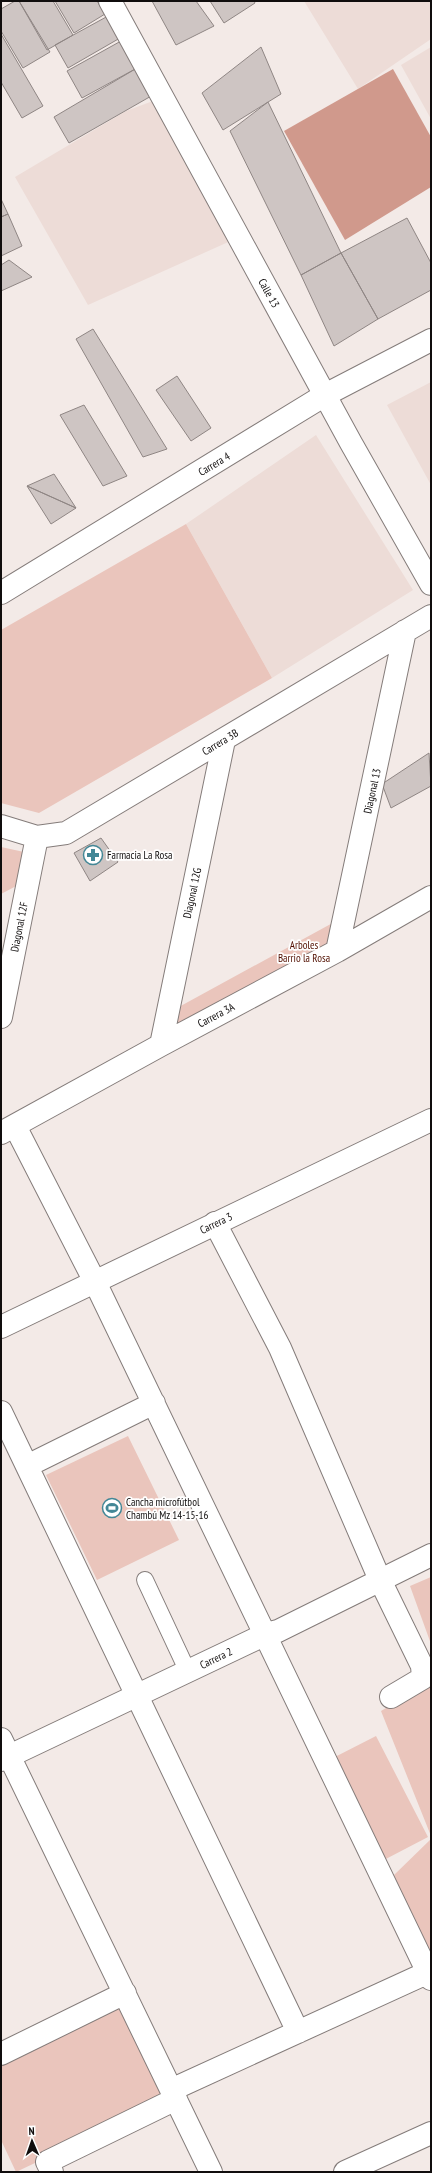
<svg xmlns="http://www.w3.org/2000/svg" width="432" height="2173" font-family="'PT Sans Narrow',sans-serif">
	<style>
		.built { fill: #eddcd7 }
		.green { fill: #eac5bc }
		.forest { fill: #d0998c }
		.building { fill: #cec5c3; stroke: #8f8684 }
		.lines { fill: none; stroke-linecap: round; stroke-linejoin: round }
		.service-casing { stroke: #847c7a; stroke-width: 18 }
		.pedestrian-casing { stroke: #847c7a; stroke-width: 24 }
		.minor-casing { stroke: #847c7a; stroke-width: 24 }
		.tertiary-casing { stroke: #847c7a; stroke-width: 24 }
		.service { stroke: #fff; stroke-width: 16 }
		.pedestrian { stroke: #fff; stroke-width: 22 }
		.minor { stroke: #fff; stroke-width: 22 }
		.tertiary { stroke: #fff; stroke-width: 22 }
		.labels { text-anchor: middle; dominant-baseline: central; stroke-width: 3.5; stroke-linejoin: round; paint-order: stroke }
		.street-label { font-size: 11px; fill: #100d0d; stroke: #fff }
		.poi-label { font-size: 11px; fill: #100d0d; stroke: #fff; text-anchor: start }
		.park-label { font-size: 11px; fill: #521002; stroke: #fff }
	</style>
	<rect width="100%" height="100%" fill="#f3eae7"/>
	<!-- built -->
	<path class="built" d="M 304,1 L 431,1 L 431,39 L 358,89 Z
		M 431,47 L 431,119 L 401,65 Z
		M 153,101 L 235,239 L 88,305 L 15,177 L 126,111 Z
		M 431,382 L 431,485 L 387,405 Z
		M 316,435 L 413,590 L 272,678 L 186,524 Z"/>
	<!-- green -->
	<path class="green" d="M 186,524 L 272,678 L 39,813 L 1,803 L 1,630 Z
		M 1,847 L 24,852 L 20,884 L 1,894 Z
		M 338,920 L 330,949 L 174,1035 L 177,1008 Z
		M 128,1436 L 179,1540 L 97,1580 L 46,1475 Z
		M 431,1577 L 431,1644 L 410,1586 Z
		M 431,1681 L 431,1836 L 381,1711 Z
		M 376,1736 L 428,1837 L 382,1861 L 329,1760 Z
		M 431,1839 L 431,1957 L 429,1958 L 394,1875 Z
		M 121,2001 L 170,2099 L 16,2172 L 1,2140 L 1,2060 Z"/>
	<!-- forest -->
	<path class="forest" d="M 393,69 L 431,137 L 431,187 L 345,240 L 284,131 Z"/>
	<!-- building -->
	<path class="building" d="M 15,1 L 19,1 L 50,52 L 23,68 L 1,31 L 1,9 Z
		M 19,1 L 53,1 L 73,35 L 47,50 Z
		M 55,1 L 97,1 L 105,14 L 74,33 Z
		M 152,1 L 196,1 L 214,26 L 176,45 Z
		M 210,1 L 254,1 L 255,3 L 224,23 Z
		M 108,16 L 120,38 L 68,68 L 55,45 Z
		M 1,34 L 43,106 L 22,118 L 1,82 Z
		M 121,41 L 137,68 L 82,98 L 67,71 Z
		M 261,47 L 281,94 L 223,130 L 202,93 Z
		M 137,68 L 153,95 L 69,143 L 54,117 Z
		M 268,102 L 341,253 L 301,275 L 230,131 Z
		M 1,199 L 8,214 L 1,217 Z
		M 8,214 L 22,246 L 1,256 L 1,217 Z
		M 407,218 L 431,263 L 431,290 L 378,319 L 341,253 Z
		M 341,253 L 378,319 L 334,346 L 301,275 Z
		M 9,260 L 32,277 L 1,291 L 1,265 Z
		M 93,329 L 167,449 L 143,457 L 76,339 Z
		M 177,376 L 211,428 L 191,441 L 156,390 Z
		M 84,405 L 127,476 L 103,486 L 60,415 Z
		M 54,474 L 76,508 L 27,486 Z
		M 27,486 L 76,508 L 51,524 Z
		M 429,753 L 431,786 L 391,808 L 382,784 Z
		M 101,838 L 118,862 L 90,881 L 74,853 Z"/>
	<g class="lines">
		<defs>
			<path id="service" d="M 145,1580 L 188,1672"/>
			<path id="pedestrian" d="M 15,1126 L 95,1282 L 431,1979
				M 215,1223 L 280,1348 L 380,1580
				M 1,1412 L 298,2032
				M 27,1466 L 154,1403
				M 1,1739 L 211,2172
				M 1,2054 L 125,1993
				M 171,2090 L 431,1971
				M 52,2172 L 47,2162 L 176,2099
				M 345,2172 L 431,2133"/>
			<path id="minor" d="M 110,1 L 351,443 L 431,584
				M 1,826 L 37,837 L 66,833 L 431,616
				M 337,951 L 405,631
				M 1,1017 L 37,837
				M 161,1045 L 224,740
				M 1,1133 L 161,1045 L 337,951 L 431,897
				M 1,1327 L 431,1120
				M 380,1580 L 422,1666 L 423,1678 L 391,1697
				M 1,1760 L 266,1634 L 278,1631 L 431,1555"/>
			<path id="tertiary" d="M 1,593 L 325,395 L 431,340"/>
		</defs>
		<!-- service casing -->
		<use href="#service" class="service-casing"/>
		<!-- pedestrian casing -->
		<use href="#pedestrian" class="pedestrian-casing"/>
		<!-- minor casing -->
		<use href="#minor" class="minor-casing"/>
		<!-- tertiary casing -->
		<use href="#tertiary" class="tertiary-casing"/>
		<!-- service -->
		<use href="#service" class="service"/>
		<!-- pedestrian -->
		<use href="#pedestrian" class="pedestrian"/>
		<!-- minor -->
		<use href="#minor" class="minor"/>
		<!-- tertiary -->
		<use href="#tertiary" class="tertiary"/>
	</g>
	<!-- icons -->
	<defs>
		<symbol id="pharmacy-ring" viewBox="-11 -11 22 22"><circle r="9.5" fill="#fff" stroke="#438796" stroke-width="1.5"/><path d="M-2-6h4v4h4v4h-4v4h-4v-4h-4v-4h4Z" fill="#438796"/></symbol>
		<symbol id="stadium-ring" viewBox="-11 -11 22 22"><circle r="9.5" fill="#fff" stroke="#438796" stroke-width="1.5"/><path d="M0-5a6.5 5 0 1 0 0 10a6.5 5 0 1 0 0-10ZM-3.5-1.8h7v3.6h-7Z" fill="#438796"/></symbol>
	</defs>
	<g fill-rule="evenodd">
		<use href="#pharmacy-ring" x="82" y="844" width="22" height="22"/>
		<use href="#stadium-ring" x="101" y="1497" width="22" height="22"/>
	</g>
	<g class="labels">
		<!-- street labels -->
		<g class="street-label">
			<text transform="translate(269 293) rotate(61)">Calle 13</text>
			<text transform="translate(214 464) rotate(-31)">Carrera 4</text>
			<text transform="translate(220 742) rotate(-31)">Carrera 3B</text>
			<text transform="translate(372 791) rotate(-78)">Diagonal 13</text>
			<text transform="translate(192 893) rotate(-78)">Diagonal 12G</text>
			<text transform="translate(19 927) rotate(-79)">Diagonal 12F</text>
			<text transform="translate(216 1015) rotate(-28)">Carrera 3A</text>
			<text transform="translate(216 1223) rotate(-26)">Carrera 3</text>
			<text transform="translate(216 1658) rotate(-26)">Carrera 2</text>
		</g>
		<!-- poi labels -->
		<g class="poi-label">
			<text x="107" y="855">Farmacia La Rosa</text>
			<text x="126" y="1502">Cancha microfútbol<tspan x="126" dy="13">Chambú Mz 14-15-16</tspan></text>
		</g>
		<!-- park labels -->
		<g class="park-label">
			<text x="304" y="945">Arboles<tspan x="304" dy="13">Barrio la Rosa</tspan></text>
		</g>
	</g>
	<!-- border -->
	<rect width="432" height="2173" fill="none" stroke="#100d0d" stroke-width="4"/>
	<!-- north arrow -->
	<g transform="translate(32 2141) rotate(358)" stroke="#ffffff" stroke-width="3" paint-order="stroke">
	<path d="M0-3L7 15L0 10L-7 15Z" fill="#100d0d"/>
	<text y="-6" font-size="11" font-weight="bold" text-anchor="middle" fill="#100d0d">N</text>
	</g>
</svg>
